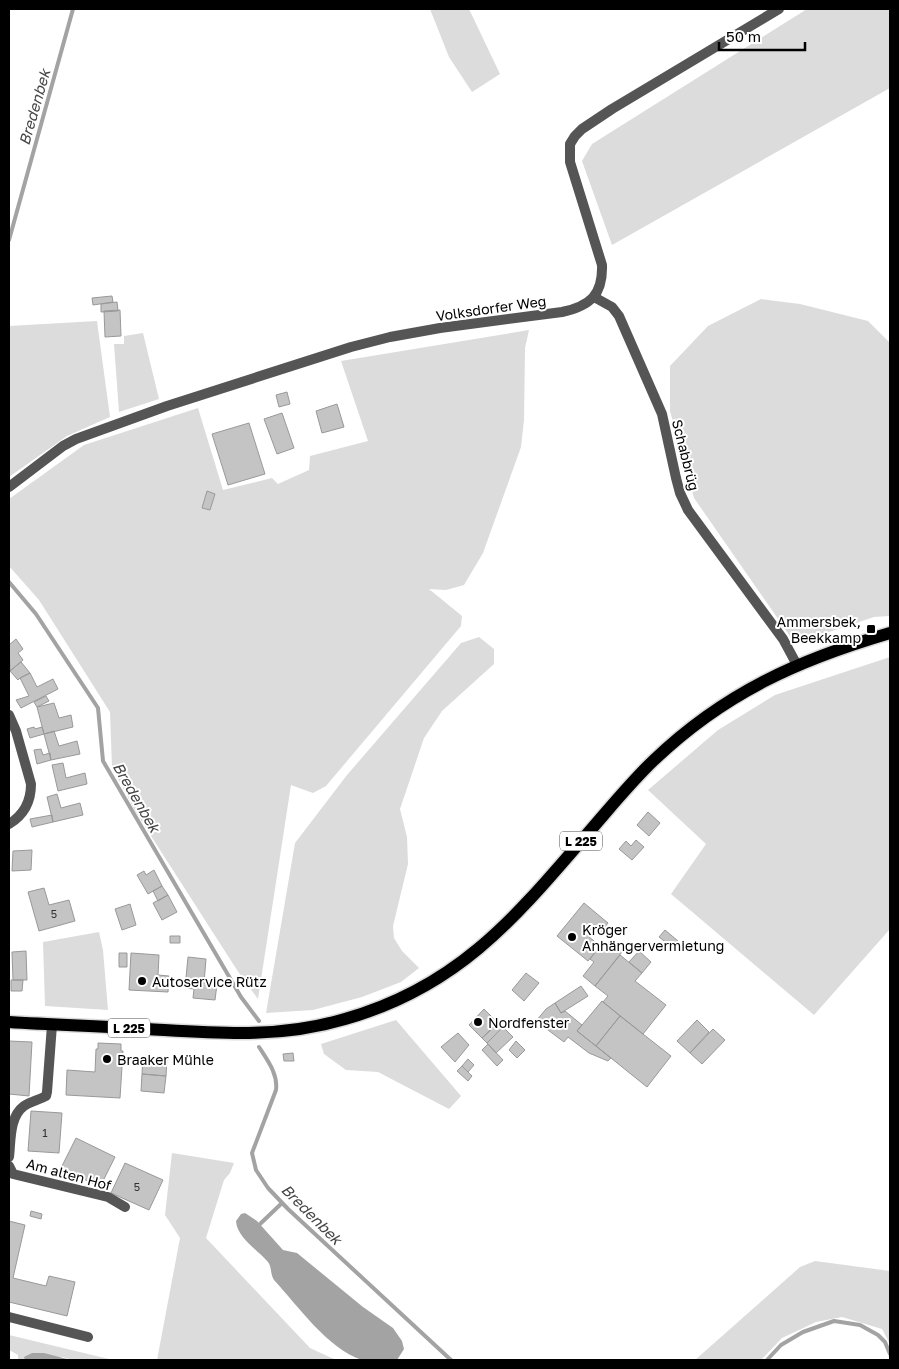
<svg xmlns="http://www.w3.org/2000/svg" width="899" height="1369" font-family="'Golos Text',sans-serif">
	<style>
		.green { fill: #dcdcdc }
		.water { fill: #a3a3a3 }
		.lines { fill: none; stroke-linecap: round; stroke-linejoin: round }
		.stream { stroke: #a3a3a3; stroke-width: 4 }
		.building { fill: #c4c4c4; stroke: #999 }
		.primary-casing { stroke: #dbdbdb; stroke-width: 15 }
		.minor { stroke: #555; stroke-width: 10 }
		.primary { stroke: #000; stroke-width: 12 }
		.poi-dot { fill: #000; stroke: #fff; stroke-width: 2 }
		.labels { text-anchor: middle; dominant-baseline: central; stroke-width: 4; stroke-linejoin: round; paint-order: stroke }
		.number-label { font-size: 11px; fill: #313131 }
		.shield { fill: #fff; stroke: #4c4c4c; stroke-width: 1 }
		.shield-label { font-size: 12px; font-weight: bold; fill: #000 }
		.street-label { font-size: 14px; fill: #000; stroke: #fff }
		.poi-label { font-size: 14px; fill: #000; stroke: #fff; text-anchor: start }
		.water-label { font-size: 15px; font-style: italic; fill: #444; stroke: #fff }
	</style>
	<rect width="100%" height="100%" fill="#fff"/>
	<!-- green -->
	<path class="green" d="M 430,9 L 469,9 L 500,74 L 472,92 L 449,57 Z
		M 807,9 L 890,9 L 890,88 L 612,245 L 582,161 L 592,144 Z
		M 761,299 L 800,304 L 868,321 L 890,343 L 890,616 L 874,617 L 817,636 L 792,639 L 694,498 L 670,411 L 670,366 L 708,326 Z
		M 97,321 L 110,417 L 67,436 L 9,477 L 9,326 Z
		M 529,330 L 525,348 L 524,420 L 521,447 L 483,553 L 464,585 L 446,590 L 429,589 L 462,616 L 461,626 L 326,786 L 313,793 L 291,785 L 258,999 L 237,970 L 135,811 L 112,767 L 110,712 L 39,600 L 9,566 L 9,499 L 84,445 L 198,408 L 223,490 L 272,478 L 278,484 L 309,470 L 310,456 L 368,441 L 341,361 Z
		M 143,333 L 159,399 L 119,412 L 114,344 L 124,344 L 124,336 Z
		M 479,637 L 494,649 L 494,664 L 442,711 L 424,738 L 400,809 L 407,837 L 408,864 L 393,926 L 394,938 L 402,951 L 419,968 L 401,982 L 362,997 L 313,1010 L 266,1013 L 295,843 L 347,775 L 461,643 Z
		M 890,657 L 890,929 L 814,1015 L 671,894 L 706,844 L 648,790 L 718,730 L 775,695 Z
		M 99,932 L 103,950 L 108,1010 L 45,1006 L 43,942 Z
		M 396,1020 L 461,1096 L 449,1109 L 378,1072 L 346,1070 L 324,1054 L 321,1044 Z
		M 172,1153 L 234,1163 L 230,1173 L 224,1180 L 206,1238 L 310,1348 L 336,1360 L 157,1360 L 180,1238 L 165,1215 Z
		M 815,1261 L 890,1271 L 890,1344 L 882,1329 L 842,1317 L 816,1322 L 782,1338 L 761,1360 L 695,1360 L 800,1267 Z
		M 9,1335 L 113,1360 L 71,1360 L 63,1357 L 25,1357 L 25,1360 L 18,1360 L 18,1355 L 9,1350 Z"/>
	<!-- water -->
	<path class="water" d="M 245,1213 L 257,1221 L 283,1250 L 297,1253 L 363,1307 L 393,1328 L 402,1341 L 404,1349 L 397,1360 C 386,1360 372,1363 362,1360 C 328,1349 298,1306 274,1280 C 270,1274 272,1267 268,1262 C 258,1250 237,1238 236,1221 L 241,1214 Z
		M 32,1353 L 44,1353 L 71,1360 L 25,1360 L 24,1357 Z"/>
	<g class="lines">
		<!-- stream -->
		<path class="stream" d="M 9,240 L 73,9
			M 9,582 L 36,614 L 98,708 L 103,761 L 241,997 L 259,1021
			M 259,1047 C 268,1061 278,1074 276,1090 L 252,1153 L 256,1170 L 268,1188 L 288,1209 L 451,1360
			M 260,1224 L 282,1203
			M 767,1360 L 781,1345 L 803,1332 L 834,1321 L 860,1325 L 878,1335 L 885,1342 L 890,1354"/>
	</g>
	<!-- building -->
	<path class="building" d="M 112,296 L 113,302 L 93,305 L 92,298 Z
		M 117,302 L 118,311 L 101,312 L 101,304 Z
		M 120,310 L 121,336 L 105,337 L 104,311 Z
		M 287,392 L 290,404 L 279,407 L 276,395 Z
		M 337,404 L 344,427 L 322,433 L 316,411 Z
		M 282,413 L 294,448 L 277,454 L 264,419 Z
		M 249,423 L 265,474 L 228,485 L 212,434 Z
		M 207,491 L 215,494 L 210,510 L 202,508 Z
		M 16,639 L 23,649 L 18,653 L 23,660 L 10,671 L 9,645 Z
		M 21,662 L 30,673 L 20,678 L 18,680 L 10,671 Z
		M 30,673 L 37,687 L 53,679 L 58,689 L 21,708 L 16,700 L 29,696 L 20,678 Z
		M 46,696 L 49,701 L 37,707 L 34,702 Z
		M 54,703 L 59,718 L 71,715 L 73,727 L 44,734 L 37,707 Z
		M 34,727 L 35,729 L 42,727 L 44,734 L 30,738 L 27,729 Z
		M 54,731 L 59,746 L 77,741 L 80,754 L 51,760 L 44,734 Z
		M 41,749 L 43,755 L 50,753 L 51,760 L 37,764 L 34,750 Z
		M 63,763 L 66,778 L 85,773 L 87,784 L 58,791 L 52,765 Z
		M 57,794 L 61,808 L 80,803 L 83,815 L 53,822 L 47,797 Z
		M 648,812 L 660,823 L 649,836 L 637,825 Z
		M 52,815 L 53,822 L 32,827 L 30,819 Z
		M 636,840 L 644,847 L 632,860 L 619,849 L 626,841 L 631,846 Z
		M 32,850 L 31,870 L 12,871 L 13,851 Z
		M 154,870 L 162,886 L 148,894 L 137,875 L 144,871 L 146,875 Z
		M 162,886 L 168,895 L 158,901 L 153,891 Z
		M 44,888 L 49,905 L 69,900 L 75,921 L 39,931 L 28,892 Z
		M 168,895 L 177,912 L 162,920 L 153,903 Z
		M 584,903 L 608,923 L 601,932 L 595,928 L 588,936 L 600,946 L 588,961 L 557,936 Z
		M 130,904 L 136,925 L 122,930 L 115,909 Z
		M 665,930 L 678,941 L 672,947 L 659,937 Z
		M 170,936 L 180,936 L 180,943 L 170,943 Z
		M 609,942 L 622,952 L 595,986 L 583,976 L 594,962 L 590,959 L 599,948 L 602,951 Z
		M 26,951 L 27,980 L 13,980 L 12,952 Z
		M 639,951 L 651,962 L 642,973 L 629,962 Z
		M 119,953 L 127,953 L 127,967 L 119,967 Z
		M 131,953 L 159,955 L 158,975 L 169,976 L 168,992 L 129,990 Z
		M 620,955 L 642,973 L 635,981 L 666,1005 L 643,1034 L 603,1002 L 608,996 L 595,986 Z
		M 188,957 L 206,959 L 204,983 L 217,984 L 215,1000 L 193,998 L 194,989 L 185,988 Z
		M 526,973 L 539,983 L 524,1001 L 512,990 Z
		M 11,980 L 23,980 L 22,991 L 11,991 Z
		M 581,986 L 588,996 L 561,1013 L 555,1003 Z
		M 602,1001 L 620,1016 L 596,1046 L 577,1031 Z
		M 555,1003 L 561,1013 L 565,1011 L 582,1025 L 577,1031 L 611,1058 L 608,1061 L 589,1053 L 568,1037 L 564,1042 L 536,1021 L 546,1009 Z
		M 484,1009 L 498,1023 L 482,1038 L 469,1025 Z
		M 620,1016 L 671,1056 L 647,1087 L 596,1046 Z
		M 697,1020 L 709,1032 L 690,1053 L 677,1041 Z
		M 499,1022 L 503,1027 L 487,1043 L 482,1038 Z
		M 503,1027 L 513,1037 L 496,1053 L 487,1043 Z
		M 713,1029 L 725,1040 L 702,1064 L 690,1053 Z
		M 458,1033 L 469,1045 L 455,1062 L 441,1047 Z
		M 9,1041 L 32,1042 L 29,1096 L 9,1094 Z
		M 516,1041 L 525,1050 L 517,1058 L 509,1050 Z
		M 98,1043 L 121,1044 L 121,1051 L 123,1051 L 120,1098 L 66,1095 L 67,1070 L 95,1072 L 96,1049 L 98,1049 Z
		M 488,1044 L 503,1060 L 497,1066 L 482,1050 Z
		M 293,1053 L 294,1061 L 284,1061 L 283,1054 Z
		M 143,1057 L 167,1059 L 166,1076 L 142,1074 Z
		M 468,1059 L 474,1065 L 468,1072 L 462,1066 Z
		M 462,1066 L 472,1076 L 468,1081 L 457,1071 Z
		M 142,1074 L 166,1076 L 164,1093 L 141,1091 Z
		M 31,1111 L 62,1113 L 59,1153 L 28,1151 Z
		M 76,1138 L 115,1157 L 100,1187 L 61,1168 Z
		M 125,1163 L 163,1180 L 149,1210 L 111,1193 Z
		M 31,1211 L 42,1214 L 41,1219 L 30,1216 Z
		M 9,1221 L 25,1225 L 13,1278 L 46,1286 L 49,1276 L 75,1282 L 67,1316 L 9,1302 Z"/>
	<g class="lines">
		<defs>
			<path id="primary" d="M 9,1022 C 55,1025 101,1026 147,1029 C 216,1033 278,1039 345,1019 C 462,986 519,913 595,825 C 614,803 633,780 654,760 C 724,693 798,660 890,633"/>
		</defs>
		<!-- primary casing -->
		<use href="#primary" class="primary-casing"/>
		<!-- minor -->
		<path class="minor" d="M 594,297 L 612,307 L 619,316 L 662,414 L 676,478 L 680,493 L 688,510 L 783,639 L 797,665
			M 9,487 L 63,446 L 76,439 L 167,406 L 351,347 L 390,337 L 440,328 L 562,312 C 590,306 603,295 602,265 L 570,162 L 570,144 L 575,136 L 582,129 L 612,109 L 779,9
			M 9,715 L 16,731 L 31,784 C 31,801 24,815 9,824
			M 9,1157 C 11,1141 9,1117 24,1106 C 31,1101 39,1100 46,1096 L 47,1092 L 52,1025
			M 9,1166 L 13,1174 L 108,1197 L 125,1207
			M 9,1317 L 88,1337"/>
		<!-- primary -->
		<use href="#primary" class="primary"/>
	</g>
	<!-- markers -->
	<g class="poi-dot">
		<rect x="866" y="624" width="10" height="10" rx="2.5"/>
		<circle cx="572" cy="937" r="5"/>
		<circle cx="142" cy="981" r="5"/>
		<circle cx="478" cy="1022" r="5"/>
		<circle cx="107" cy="1059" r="5"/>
	</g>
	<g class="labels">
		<!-- number labels -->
		<g class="number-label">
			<text x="54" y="913">5</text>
			<text x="45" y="1132">1</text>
			<text x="137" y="1186">5</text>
		</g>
		<!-- shield labels -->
		<g class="shield">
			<rect x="560" y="831.5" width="42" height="19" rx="4"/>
			<rect x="108" y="1018.5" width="42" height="19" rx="4"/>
		</g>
		<g class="shield-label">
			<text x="581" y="841">L 225</text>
			<text x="129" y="1028">L 225</text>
		</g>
		<!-- street labels -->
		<g class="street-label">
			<text transform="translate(491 308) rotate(-8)">Volksdorfer Weg</text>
			<text transform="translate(686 455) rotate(76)">Schabbrüg</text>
			<text transform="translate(69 1174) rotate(15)">Am alten Hof</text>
		</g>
		<!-- poi labels -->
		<g class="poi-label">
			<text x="861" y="621" text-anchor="end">Ammersbek,<tspan x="861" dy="16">Beekkamp</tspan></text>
			<text x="582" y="929">Kröger<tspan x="582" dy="16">Anhängervermietung</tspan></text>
			<text x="152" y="981">Autoservice Rütz</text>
			<text x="488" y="1022">Nordfenster</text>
			<text x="117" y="1059">Braaker Mühle</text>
		</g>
		<!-- water labels -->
		<g class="water-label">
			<text transform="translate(34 107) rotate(-74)">Bredenbek</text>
			<text transform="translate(137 797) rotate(60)">Bredenbek</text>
			<text transform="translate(312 1214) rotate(45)">Bredenbek</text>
		</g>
	</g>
	<!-- border -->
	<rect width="899" height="1369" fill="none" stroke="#000000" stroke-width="20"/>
	<!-- scale -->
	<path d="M719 42v8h86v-8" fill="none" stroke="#000000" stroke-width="2.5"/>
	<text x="726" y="42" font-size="15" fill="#000000" stroke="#ffffff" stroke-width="4" paint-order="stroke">50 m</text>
</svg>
